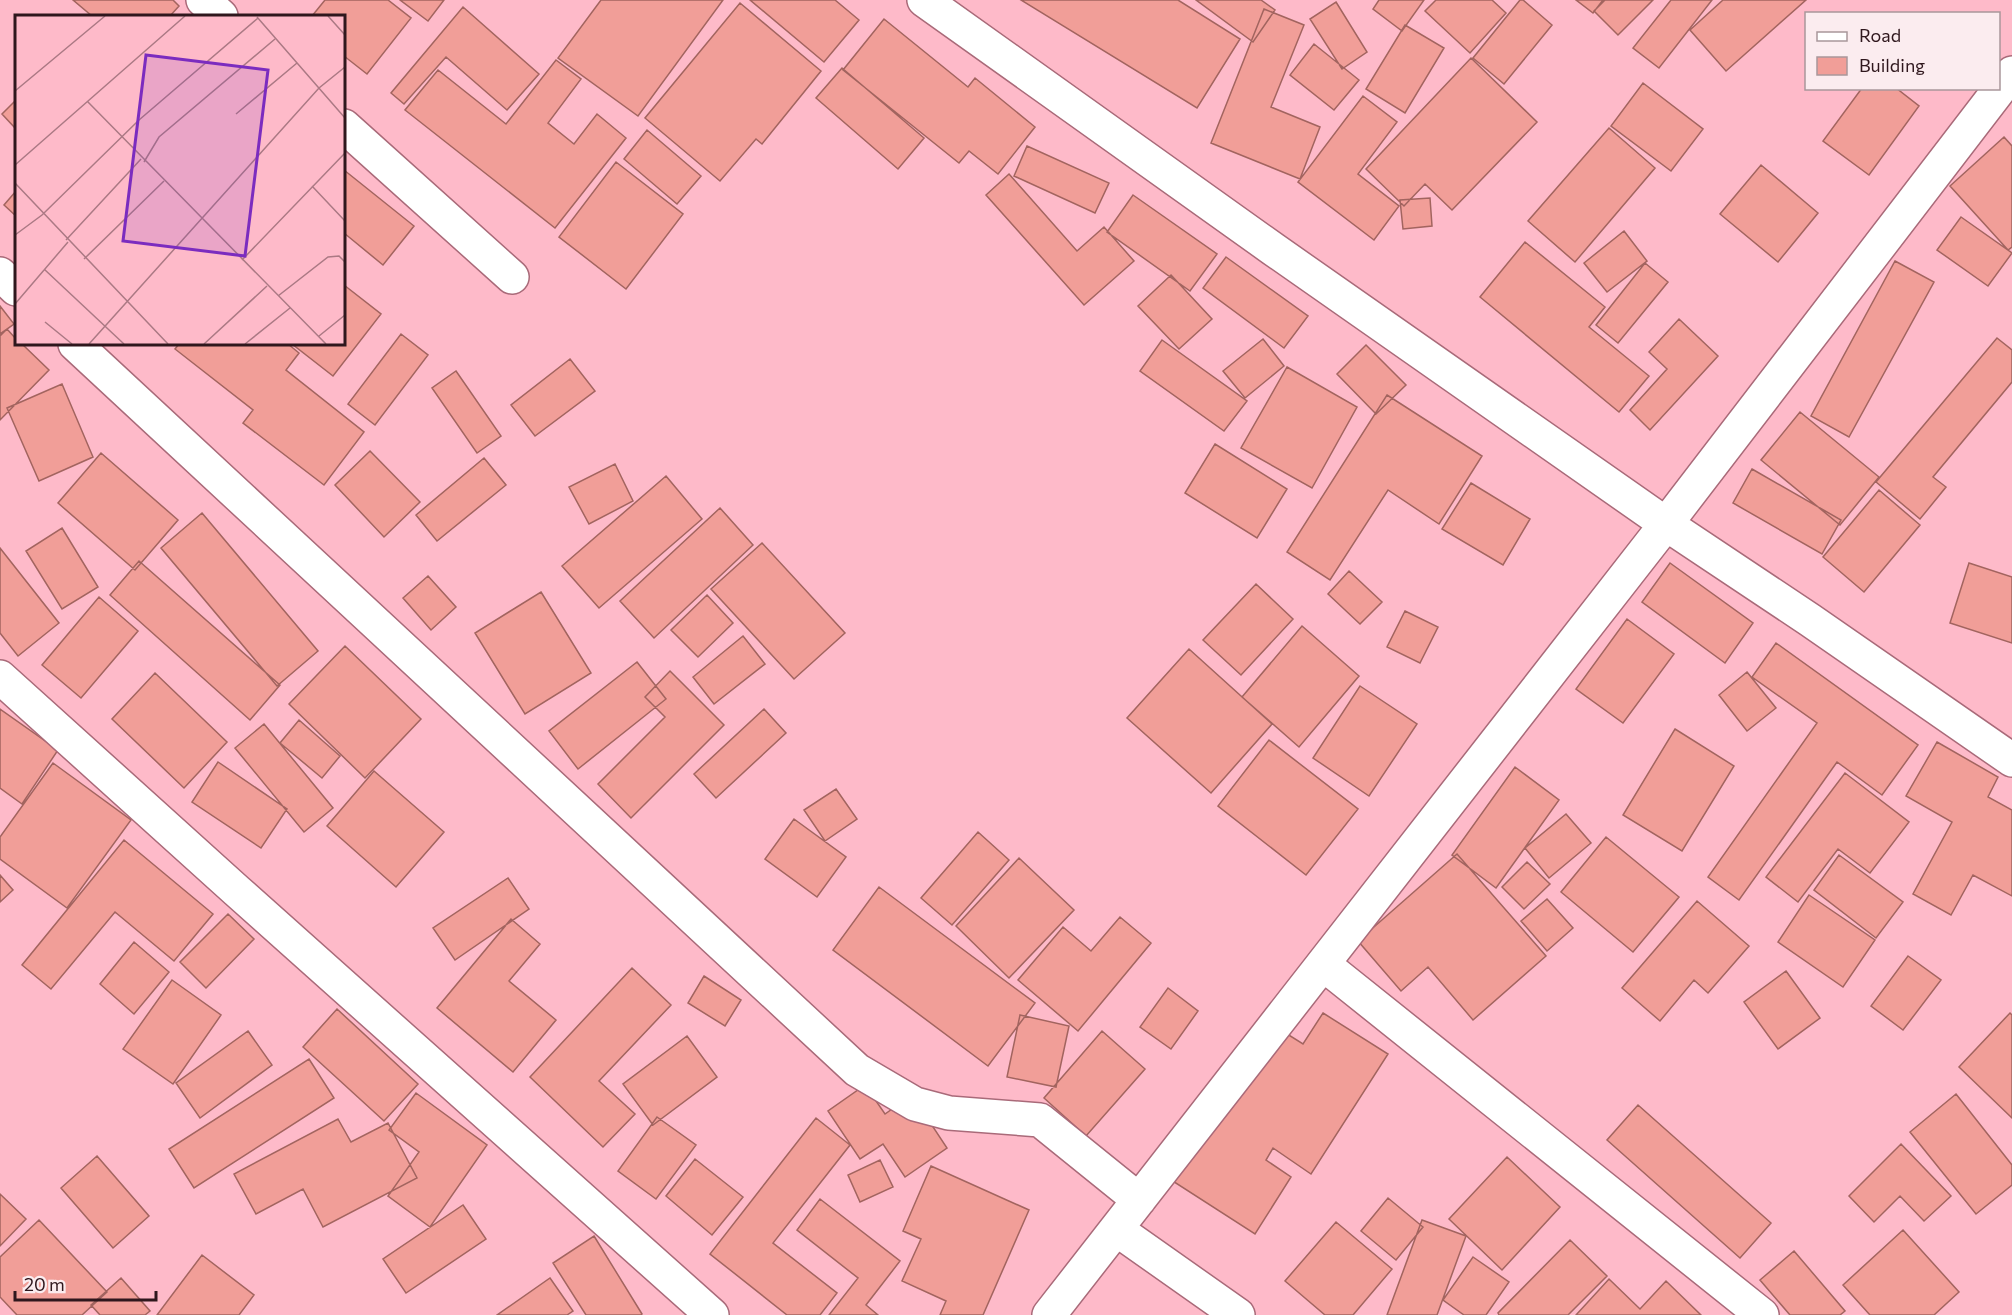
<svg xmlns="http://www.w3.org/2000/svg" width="2012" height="1315" font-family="Commissioner,sans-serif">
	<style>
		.building { fill: #f19e98; stroke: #a2645f; stroke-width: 1.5 }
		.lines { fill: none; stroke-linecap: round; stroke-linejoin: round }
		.minor-casing { stroke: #a96a79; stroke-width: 36 }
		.minor { stroke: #fff; stroke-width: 33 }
		.inset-road { fill: none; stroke: #ab7984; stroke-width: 1.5 }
		.view { fill: #7b2cbf; fill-opacity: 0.15; stroke: #7b2cbf; stroke-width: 3 }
		.inset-edge { fill: none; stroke: #2f171d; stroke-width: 3 }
	</style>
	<rect width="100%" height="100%" fill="#febac9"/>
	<!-- building -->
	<path class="building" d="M 73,0 L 173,0 L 179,6 L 170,16 L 92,16 Z
		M 325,0 L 388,0 L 411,18 L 367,74 L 344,56 L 344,16 L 312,16 Z
		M 400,0 L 444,0 L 428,21 Z
		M 601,0 L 723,0 L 638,116 L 558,58 Z
		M 750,0 L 835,0 L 859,20 L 824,62 Z
		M 1021,0 L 1178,0 L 1240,39 L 1197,108 Z
		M 1196,0 L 1261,0 L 1275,10 L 1253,42 Z
		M 1379,0 L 1424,0 L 1402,31 L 1373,9 Z
		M 1436,0 L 1492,0 L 1506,13 L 1470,53 L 1425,11 Z
		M 1520,0 L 1523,0 L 1552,25 L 1504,84 L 1473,58 Z
		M 1576,0 L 1603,0 L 1593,13 Z
		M 1605,0 L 1653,0 L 1618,35 L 1594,11 Z
		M 1671,0 L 1712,0 L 1659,68 L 1633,48 Z
		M 1723,0 L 1806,0 L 1726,71 L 1690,30 Z
		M 1336,2 L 1367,52 L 1342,69 L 1310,19 Z
		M 740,3 L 821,71 L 762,144 L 756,139 L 720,181 L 645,118 Z
		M 463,7 L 539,74 L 507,110 L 446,57 L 404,104 L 391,93 Z
		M 1264,9 L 1304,25 L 1271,107 L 1320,127 L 1300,179 L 1211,143 Z
		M 884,19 L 968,87 L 975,78 L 1035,127 L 998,174 L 969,151 L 959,163 L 843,70 Z
		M 1405,25 L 1444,48 L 1405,113 L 1366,89 Z
		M 1314,44 L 1359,80 L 1334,110 L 1290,75 Z
		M 1471,58 L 1537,122 L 1452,210 L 1425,184 L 1404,206 L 1366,169 Z
		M 556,60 L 581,79 L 548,123 L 574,144 L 597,114 L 626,138 L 555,228 L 405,110 L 438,70 L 506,124 Z
		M 842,68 L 924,138 L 898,169 L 816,98 Z
		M 1643,83 L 1703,129 L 1671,171 L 1611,126 Z
		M 1862,88 L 1896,88 L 1919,106 L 1869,175 L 1823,141 Z
		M 1363,96 L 1397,122 L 1358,174 L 1399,206 L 1374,240 L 1298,182 Z
		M 16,100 L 16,129 L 2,114 Z
		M 1609,128 L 1655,168 L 1575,262 L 1528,221 Z
		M 647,130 L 701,176 L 677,204 L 624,159 Z
		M 2004,137 L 2012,146 L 2012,247 L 2008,250 L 1950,186 Z
		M 1027,146 L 1109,183 L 1095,213 L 1014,176 Z
		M 616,162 L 683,214 L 626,289 L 559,237 Z
		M 1761,165 L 1818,213 L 1778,262 L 1720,214 Z
		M 344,170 L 414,226 L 383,265 L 344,233 Z
		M 1009,174 L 1077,251 L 1104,227 L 1134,261 L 1084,305 L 986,195 Z
		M 16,191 L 16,216 L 4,205 Z
		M 1133,195 L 1217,254 L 1190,291 L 1107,232 Z
		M 1430,198 L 1432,226 L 1403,229 L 1400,200 Z
		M 1961,217 L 2012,253 L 1988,286 L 1937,250 Z
		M 1624,231 L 1647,261 L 1607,292 L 1584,263 Z
		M 1525,242 L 1605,307 L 1589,327 L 1649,376 L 1619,412 L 1480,297 Z
		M 1226,257 L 1308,316 L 1284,348 L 1203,288 Z
		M 1895,261 L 1934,282 L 1849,437 L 1811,416 Z
		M 1645,263 L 1668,282 L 1618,343 L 1596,325 Z
		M 1171,275 L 1212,319 L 1179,349 L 1138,306 Z
		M 344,285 L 381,314 L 333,376 L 292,344 L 344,344 Z
		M 0,306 L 14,324 L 0,334 Z
		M 1679,319 L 1718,356 L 1650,430 L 1630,410 L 1667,369 L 1649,352 Z
		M 7,329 L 16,339 L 16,344 L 22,344 L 49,370 L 0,420 L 0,336 Z
		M 401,334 L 428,355 L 375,425 L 348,404 Z
		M 1997,338 L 2012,350 L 2012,382 L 1933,477 L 1946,487 L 1920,519 L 1876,482 Z
		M 1263,339 L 1284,366 L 1245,398 L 1223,371 Z
		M 1162,340 L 1247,401 L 1224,431 L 1140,371 Z
		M 179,344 L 288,344 L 299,353 L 286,370 L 364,432 L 324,485 L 243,423 L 253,410 L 175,349 Z
		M 1366,345 L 1406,385 L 1376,414 L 1337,374 Z
		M 570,359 L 595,391 L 535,436 L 511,405 Z
		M 1287,367 L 1357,407 L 1312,488 L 1241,448 Z
		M 456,371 L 501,436 L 477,453 L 432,388 Z
		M 62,384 L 93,457 L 39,481 L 7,408 Z
		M 1387,395 L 1482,456 L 1439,524 L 1388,490 L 1330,580 L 1287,552 Z
		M 1800,412 L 1879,477 L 1840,525 L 1761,460 Z
		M 1215,444 L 1287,489 L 1257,538 L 1185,493 Z
		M 370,451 L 420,502 L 384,537 L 335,485 Z
		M 101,453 L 178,520 L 135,570 L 58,503 Z
		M 484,458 L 506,485 L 437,541 L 416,515 Z
		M 615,464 L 633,501 L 589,524 L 569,487 Z
		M 1752,469 L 1841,520 L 1822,554 L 1733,503 Z
		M 666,476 L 702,519 L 599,608 L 562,566 Z
		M 1471,483 L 1530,519 L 1503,565 L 1442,529 Z
		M 1879,490 L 1920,525 L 1864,592 L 1823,557 Z
		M 720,508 L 753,545 L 654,638 L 620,601 Z
		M 202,513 L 318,651 L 277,686 L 161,548 Z
		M 62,528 L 98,587 L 62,609 L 26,551 Z
		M 762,543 L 845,633 L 794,679 L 711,589 Z
		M 0,548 L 59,623 L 18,656 L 0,633 Z
		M 139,561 L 280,685 L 250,720 L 110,595 Z
		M 1670,563 L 1753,623 L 1725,663 L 1642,602 Z
		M 1969,563 L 2012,577 L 2012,643 L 1950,623 Z
		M 1349,571 L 1382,602 L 1360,624 L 1328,594 Z
		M 428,576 L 456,607 L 431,630 L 403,598 Z
		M 1256,584 L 1293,619 L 1241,675 L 1203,640 Z
		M 541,592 L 591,673 L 525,714 L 475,633 Z
		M 707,595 L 733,623 L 698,657 L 671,630 Z
		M 99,597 L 138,631 L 81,698 L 42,665 Z
		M 1405,611 L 1438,627 L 1420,663 L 1387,647 Z
		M 1627,619 L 1674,654 L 1623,723 L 1576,689 Z
		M 1302,626 L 1359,676 L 1299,747 L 1242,697 Z
		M 743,636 L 765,664 L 714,704 L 693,677 Z
		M 1776,643 L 1918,745 L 1882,795 L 1837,762 L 1739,900 L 1708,877 L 1817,723 L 1752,677 Z
		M 345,646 L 421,719 L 365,778 L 289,704 Z
		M 1189,649 L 1272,724 L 1211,793 L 1127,718 Z
		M 637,662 L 666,699 L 578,769 L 549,731 Z
		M 670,671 L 724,725 L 631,818 L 598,784 L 665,717 L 645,697 Z
		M 1747,672 L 1776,708 L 1747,731 L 1719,695 Z
		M 155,673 L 227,742 L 184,788 L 112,719 Z
		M 1360,686 L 1417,724 L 1369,796 L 1313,758 Z
		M 0,709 L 58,750 L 22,804 L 0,788 Z
		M 764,709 L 786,733 L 716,798 L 694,774 Z
		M 299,720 L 340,756 L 322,778 L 280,743 Z
		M 264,724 L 333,808 L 304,832 L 235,748 Z
		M 1675,729 L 1734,766 L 1682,851 L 1623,815 Z
		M 1269,740 L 1358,809 L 1306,875 L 1218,806 Z
		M 1937,742 L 1998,777 L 1988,797 L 2012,810 L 2012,896 L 1973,875 L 1951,915 L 1913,894 L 1952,822 L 1906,796 Z
		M 218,762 L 287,809 L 261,848 L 192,802 Z
		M 53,763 L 131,820 L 67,908 L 0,859 L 0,837 Z
		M 1515,767 L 1559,800 L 1496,888 L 1452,855 Z
		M 374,771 L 444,832 L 396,887 L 327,826 Z
		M 1845,773 L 1909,822 L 1870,873 L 1838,849 L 1798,902 L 1766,877 Z
		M 836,789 L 857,819 L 825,841 L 804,810 Z
		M 1566,814 L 1591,843 L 1549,878 L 1525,848 Z
		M 794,819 L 846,857 L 817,897 L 765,859 Z
		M 978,832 L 1009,860 L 952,925 L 921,898 Z
		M 1606,837 L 1679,897 L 1633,952 L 1561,892 Z
		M 124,840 L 213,914 L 174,961 L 115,912 L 51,989 L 22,965 Z
		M 1457,854 L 1546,956 L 1473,1020 L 1428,967 L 1401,991 L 1358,941 Z
		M 1839,855 L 1903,902 L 1876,938 L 1814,890 Z
		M 1019,858 L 1074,910 L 1009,978 L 956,926 Z
		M 1527,862 L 1550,884 L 1524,909 L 1502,887 Z
		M 0,875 L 13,890 L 0,902 Z
		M 508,878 L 529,909 L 455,960 L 433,928 Z
		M 879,887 L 1035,1003 L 988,1066 L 833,950 Z
		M 1809,895 L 1875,940 L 1843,987 L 1778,942 Z
		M 1547,899 L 1573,928 L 1547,951 L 1521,921 Z
		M 1697,901 L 1749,946 L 1708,993 L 1694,980 L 1660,1021 L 1622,988 Z
		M 228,914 L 254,939 L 206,988 L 180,962 Z
		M 1120,917 L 1151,943 L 1078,1031 L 1018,980 L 1063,927 L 1091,951 Z
		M 511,919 L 540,944 L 509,981 L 556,1020 L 513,1072 L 437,1008 Z
		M 134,942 L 169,972 L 134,1014 L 100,984 Z
		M 1908,956 L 1941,980 L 1903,1030 L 1871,1006 Z
		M 632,968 L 671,1005 L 599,1081 L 635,1114 L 603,1147 L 530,1077 Z
		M 1786,971 L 1820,1018 L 1778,1049 L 1744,1002 Z
		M 704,976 L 741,1000 L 725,1026 L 688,1003 Z
		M 172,980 L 221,1015 L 173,1084 L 123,1049 Z
		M 1168,988 L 1198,1011 L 1171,1049 L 1140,1027 Z
		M 337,1009 L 418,1084 L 384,1121 L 303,1047 Z
		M 1323,1013 L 1388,1054 L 1311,1174 L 1273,1148 L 1266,1160 L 1291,1177 L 1255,1234 L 1168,1178 L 1268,1022 L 1303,1044 Z
		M 2010,1013 L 2012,1015 L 2012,1118 L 1959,1067 Z
		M 1020,1015 L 1069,1026 L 1056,1087 L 1007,1077 Z
		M 248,1031 L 272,1065 L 200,1118 L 176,1083 Z
		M 1102,1031 L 1145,1069 L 1086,1136 L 1044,1098 Z
		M 687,1036 L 717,1077 L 653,1125 L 623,1084 Z
		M 309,1059 L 334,1098 L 194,1188 L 169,1149 Z
		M 865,1085 L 885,1114 L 912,1095 L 947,1148 L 905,1177 L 883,1144 L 860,1159 L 828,1111 Z
		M 416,1093 L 487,1145 L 430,1227 L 388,1196 L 419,1152 L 389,1130 Z
		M 1956,1094 L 2012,1165 L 2012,1185 L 1976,1214 L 1910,1132 Z
		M 1638,1105 L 1771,1223 L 1740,1258 L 1607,1140 Z
		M 657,1117 L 696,1145 L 656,1199 L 618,1171 Z
		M 816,1118 L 850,1145 L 773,1243 L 837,1293 L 820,1315 L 787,1315 L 710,1254 Z
		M 338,1119 L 351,1142 L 388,1123 L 417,1178 L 323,1227 L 303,1189 L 256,1214 L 234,1174 Z
		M 1901,1144 L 1951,1196 L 1924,1221 L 1900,1196 L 1874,1222 L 1849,1196 Z
		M 97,1156 L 149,1216 L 113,1248 L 61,1188 Z
		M 1507,1157 L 1560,1207 L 1502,1270 L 1449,1219 Z
		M 695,1159 L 743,1197 L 712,1235 L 666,1196 Z
		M 880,1160 L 893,1187 L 860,1202 L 848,1175 Z
		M 931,1166 L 1029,1210 L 983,1315 L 940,1315 L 946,1301 L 902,1281 L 921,1239 L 903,1231 Z
		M 0,1194 L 26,1219 L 0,1246 Z
		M 1388,1198 L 1423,1227 L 1396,1260 L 1361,1231 Z
		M 820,1199 L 900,1261 L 866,1305 L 878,1315 L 829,1315 L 858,1278 L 797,1230 Z
		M 463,1205 L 486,1239 L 406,1293 L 383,1259 Z
		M 39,1220 L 107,1292 L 82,1315 L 17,1315 L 0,1297 L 0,1257 Z
		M 1422,1220 L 1466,1236 L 1437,1315 L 1387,1315 Z
		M 1336,1222 L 1392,1269 L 1353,1315 L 1325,1315 L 1285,1281 Z
		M 1903,1230 L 1959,1292 L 1934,1315 L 1870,1315 L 1843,1285 Z
		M 594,1236 L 642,1314 L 641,1315 L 586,1315 L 553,1263 Z
		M 1570,1240 L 1607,1276 L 1568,1315 L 1499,1315 L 1498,1313 Z
		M 1794,1251 L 1845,1311 L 1840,1315 L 1790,1315 L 1760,1280 Z
		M 202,1255 L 254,1295 L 239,1315 L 157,1315 Z
		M 1473,1257 L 1509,1282 L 1486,1315 L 1464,1315 L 1443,1300 Z
		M 121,1278 L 150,1311 L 145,1315 L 100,1315 L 91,1305 Z
		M 550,1278 L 573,1311 L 567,1315 L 497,1315 Z
		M 1609,1279 L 1640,1309 L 1666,1281 L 1701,1315 L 1576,1315 Z"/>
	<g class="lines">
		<defs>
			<path id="minor" d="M 203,0 L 221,16
				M 924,0 L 1273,249 L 1666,524 L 1810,620 L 2012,760
				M 344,126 L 512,277
				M 0,274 L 16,289
				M 75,344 L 857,1070 L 915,1104 L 949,1113 L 1040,1120 L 1139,1200
				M 0,677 L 237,891 L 712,1315
				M 1323,964 L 1762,1315
				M 1116,1229 L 1238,1315
				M 1049,1315 L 1666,524 L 2012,73"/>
		</defs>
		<!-- minor casing -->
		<use href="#minor" class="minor-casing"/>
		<!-- minor -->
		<use href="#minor" class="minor"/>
	</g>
	<!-- overview -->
	<g transform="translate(15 15)">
		<rect width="330" height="330" fill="#febac9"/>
		<path class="inset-road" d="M 313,1 L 330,20M 242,2 L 330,103M 0,76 L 90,1M 72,86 L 311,329M 221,99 L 282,48M 129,147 L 144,122 L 260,24M 0,150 L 170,1M 0,168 L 153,329M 297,171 L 330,206M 0,220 L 27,200 L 124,105 L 243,3M 51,225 L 126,144M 69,244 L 149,166M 227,245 L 330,138M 29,254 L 109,329M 263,281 L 313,242 L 324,241 L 330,247M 0,289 L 53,227M 30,307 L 57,329M 304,321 L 330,300M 74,329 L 304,73 L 330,52M 189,329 L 252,271M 230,329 L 275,293"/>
		<path class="view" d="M 131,40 L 253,55 L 230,241 L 108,226 Z"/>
		<rect width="330" height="330" class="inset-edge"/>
	</g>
	<!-- legend -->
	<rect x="1805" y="12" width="195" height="78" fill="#fbecef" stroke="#a9979b" stroke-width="1.5"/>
	<rect x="1817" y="32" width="30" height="9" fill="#ffffff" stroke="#a9979b" stroke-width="1.5"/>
	<text x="1859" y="42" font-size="18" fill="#2f171d">Road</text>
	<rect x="1817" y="57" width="30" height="18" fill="#f19e98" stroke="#a9979b" stroke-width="1.5"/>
	<text x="1859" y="72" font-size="18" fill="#2f171d">Building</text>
	<!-- scale -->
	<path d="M15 1291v9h141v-9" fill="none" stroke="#2f171d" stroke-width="3"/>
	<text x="24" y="1291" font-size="18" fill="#2f171d" stroke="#fbecef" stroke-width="4.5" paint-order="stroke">20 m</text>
</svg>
